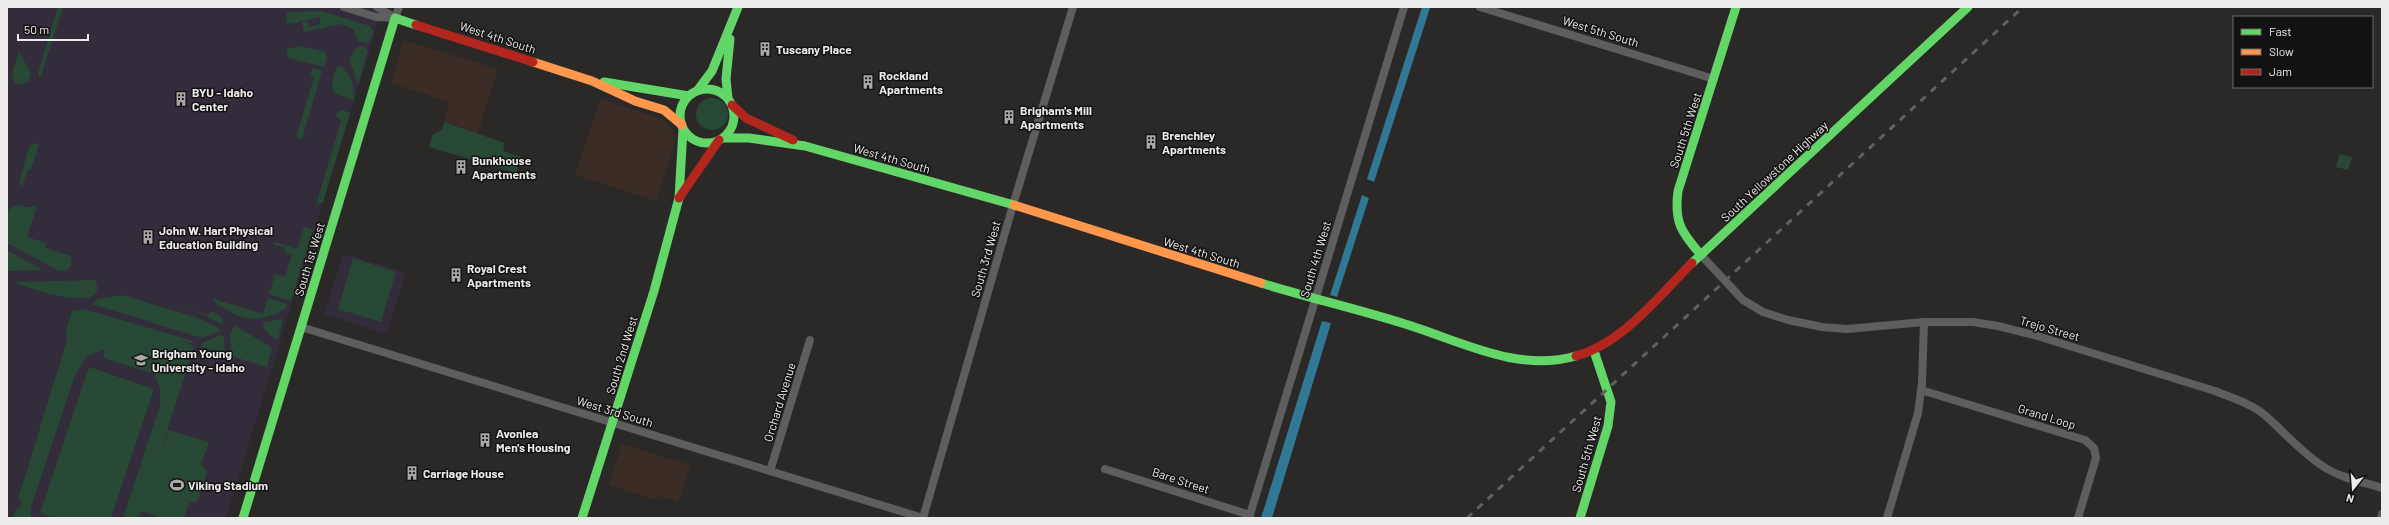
<svg xmlns="http://www.w3.org/2000/svg" width="2389" height="525" font-family="Barlow,sans-serif">
	<style>
		.commercial { fill: #3b2c25 }
		.education { fill: #332c3a }
		.green { fill: #274835 }
		.water { fill: #307894 }
		.lines { fill: none; stroke-linecap: round; stroke-linejoin: round }
		.street { stroke: #5e5e5e; stroke-width: 8 }
		.fast { stroke: #63d668; stroke-width: 9 }
		.slow { stroke: #ff974d; stroke-width: 9 }
		.jam { stroke: #b3261e; stroke-width: 9 }
		.rail { stroke: #616060; stroke-width: 3; stroke-dasharray: 7 7; stroke-linecap: butt }
		.labels { text-anchor: middle; dominant-baseline: central; stroke-width: 3; stroke-linejoin: round; paint-order: stroke }
		.street-label { font-size: 12px; fill: #eeeceb; stroke: #131111 }
		.poi-label { font-size: 12px; font-weight: bold; fill: #eeeceb; stroke: #131111; text-anchor: start }
	</style>
	<rect width="100%" height="100%" fill="#2a2928"/>
	<!-- commercial -->
	<path class="commercial" d="M 407,41 L 498,69 L 478,133 L 444,122 L 449,102 L 391,83 L 403,43 Z
		M 600,99 L 663,119 L 670,127 L 674,137 L 674,144 L 656,201 L 575,175 Z
		M 622,444 L 690,465 L 678,502 L 657,496 L 655,500 L 609,485 Z"/>
	<!-- education -->
	<path class="education" d="M 7,7 L 383,7 L 226,518 L 7,518 Z
		M 343,254 L 406,272 L 387,334 L 324,314 Z"/>
	<!-- green -->
	<path class="green" d="M 58,7 L 63,7 L 40,79 L 38,73 Z
		M 322,11 L 370,26 L 373,31 L 371,40 L 366,43 L 358,41 L 354,30 L 342,24 L 304,32 L 302,22 L 308,21 L 309,27 L 320,24 L 320,17 L 290,24 L 286,22 L 287,12 Z
		M 300,46 L 325,52 L 327,58 L 324,67 L 288,58 L 286,49 Z
		M 358,46 L 365,47 L 368,51 L 358,84 L 349,58 Z
		M 19,51 L 31,74 L 28,82 L 21,85 L 14,82 L 12,73 Z
		M 340,66 C 350,71 356,90 354,100 C 330,93 329,92 336,68 Z
		M 313,68 L 322,71 L 302,139 L 296,137 L 314,77 L 310,76 Z
		M696 114a16 16 0 1 1 32 0a16 16 0 1 1-32 0Z
		M 341,110 L 350,113 L 323,202 L 316,205 L 341,121 L 335,115 Z
		M 444,122 L 505,143 L 503,151 L 521,157 L 516,173 L 429,147 L 433,134 L 442,130 Z
		M 33,143 L 39,144 L 31,170 L 28,169 L 22,187 L 19,183 L 29,147 Z
		M 2340,154 L 2352,157 L 2348,170 L 2336,167 Z
		M 17,205 L 27,207 L 37,206 L 27,237 L 46,243 L 45,248 L 71,256 L 71,265 L 67,271 L 59,271 L 7,243 L 7,217 L 9,209 Z
		M 304,227 L 313,229 L 291,301 L 269,294 L 275,274 L 285,277 L 292,254 L 284,252 L 285,248 L 272,244 L 275,242 L 297,249 Z
		M 7,250 L 43,270 L 7,271 Z
		M 353,258 L 396,272 L 381,322 L 338,309 Z
		M 95,280 C 112,317 24,287 13,282 Z
		M 122,295 L 195,317 L 219,328 L 220,331 L 202,338 L 92,304 L 98,299 Z
		M 268,298 L 287,304 L 286,308 C 280,313 273,315 266,317 C 244,323 231,313 213,301 L 214,299 L 263,314 Z
		M 158,301 L 209,315 L 211,311 L 222,317 L 224,322 L 221,324 L 202,314 Z
		M 84,309 L 193,341 L 192,343 L 182,341 L 194,346 L 149,488 L 168,430 L 209,442 L 201,465 L 207,472 L 199,498 L 197,502 L 189,503 L 184,518 L 161,518 L 141,511 L 139,518 L 123,518 L 160,406 L 160,389 L 154,374 L 103,358 L 105,349 L 87,356 L 75,375 L 31,507 L 31,518 L 13,518 L 16,508 L 19,509 L 21,500 L 18,499 L 67,340 L 66,331 L 72,311 Z
		M 283,319 L 278,340 L 269,335 L 262,325 L 265,322 Z
		M 236,326 L 272,348 L 267,367 L 231,356 L 230,332 Z
		M 220,335 L 224,337 L 225,353 L 201,347 L 202,343 Z
		M 89,367 L 154,389 L 111,518 L 55,518 L 40,513 Z"/>
	<!-- water -->
	<path class="water" d="M 1422,7 L 1430,8 L 1374,182 L 1367,179 Z
		M 1362,195 L 1369,198 L 1337,297 L 1330,295 Z
		M 1322,321 L 1331,323 L 1272,518 L 1261,518 Z"/>
	<g class="lines">
		<!-- street -->
		<path class="street" d="M 344,7 L 376,17 L 395,18 L 377,7
			M 1480,7 L 1714,79
			M 395,18 L 399,7
			M 1701,255 L 1743,300 L 1763,312 L 1788,320 L 1822,327 L 1847,329 L 1924,322 L 1973,322 L 1998,326 L 2034,335 L 2215,391 C 2232,398 2253,404 2267,417 C 2286,434 2302,453 2324,467 C 2341,478 2363,482 2382,488
			M 301,327 L 923,518 L 1013,205 L 1073,7
			M 1921,390 L 2085,440 L 2094,448 L 2096,458 L 2078,518
			M 1105,469 L 1250,515
			M 770,471 L 810,340
			M 1249,518 L 1404,7
			M 1887,518 L 1918,413 L 1922,383 L 1924,322
			M 2381,518 L 2382,514"/>
		<!-- fast -->
		<path class="fast" d="M 604,82 L 689,96
			M680 116a27 27 0 1 1 54 0a27 27 0 1 1-54 0Z
			M 697,91 L 712,71 L 738,7
			M 728,98 L 726,79 L 730,39
			M 723,138 L 749,138 L 805,146 L 1014,205
			M 1701,255 C 1681,232 1674,222 1678,191 L 1736,7
			M 1692,263 L 1968,7
			M 1261,283 C 1309,298 1358,309 1405,324 C 1461,341 1517,373 1576,356
			M 243,518 L 395,18 L 416,25
			M 582,518 L 654,291 L 679,198 L 683,129
			M 1580,518 L 1608,426 L 1611,402 L 1594,351"/>
		<!-- slow -->
		<path class="slow" d="M 533,62 L 592,81 L 635,101 L 664,110 L 682,125
			M 1014,205 L 1261,283"/>
		<!-- jam -->
		<path class="jam" d="M 416,25 L 533,62
			M 732,105 L 746,118 L 793,140
			M 679,198 L 719,140
			M 1576,356 C 1623,343 1659,296 1692,263"/>
		<!-- rail -->
		<path class="rail" d="M 1467,518 L 2023,7"/>
	</g>
	<!-- icons -->
	<defs>
		<symbol id="building-bare" viewBox="-9 -9 18 18"><path d="M-4-6H4V6H1V3H-1V6H-4ZM-2.5-4.3h1.7v1.8h-1.7ZM.8-4.3h1.7v1.8H.8ZM-2.5-1h1.7V.8h-1.7ZM.8-1h1.7V.8H.8Z" fill="#a9a8a7" stroke="#131111" stroke-width="2.5" paint-order="stroke"/></symbol>
		<symbol id="university-bare" viewBox="-9 -9 18 18"><path d="M0-5L7-2L0 1L-7-2ZM-4 1L0 2.5L4 1V4Q0 6-4 4Z" fill="#a9a8a7" stroke="#131111" stroke-width="2.5" paint-order="stroke"/></symbol>
		<symbol id="stadium-bare" viewBox="-9 -9 18 18"><path d="M0-5a6.5 5 0 1 0 0 10a6.5 5 0 1 0 0-10ZM-3.5-1.8h7v3.6h-7Z" fill="#a9a8a7" stroke="#131111" stroke-width="2.5" paint-order="stroke"/></symbol>
	</defs>
	<g fill-rule="evenodd">
		<use href="#building-bare" x="755" y="39" width="20" height="20"/>
		<use href="#building-bare" x="858" y="72" width="20" height="20"/>
		<use href="#building-bare" x="171" y="89" width="20" height="20"/>
		<use href="#building-bare" x="999" y="107" width="20" height="20"/>
		<use href="#building-bare" x="1141" y="132" width="20" height="20"/>
		<use href="#building-bare" x="451" y="157" width="20" height="20"/>
		<use href="#building-bare" x="138" y="227" width="20" height="20"/>
		<use href="#building-bare" x="446" y="265" width="20" height="20"/>
		<use href="#university-bare" x="131" y="350" width="20" height="20"/>
		<use href="#building-bare" x="475" y="430" width="20" height="20"/>
		<use href="#building-bare" x="402" y="463" width="20" height="20"/>
		<use href="#stadium-bare" x="167" y="475" width="20" height="20"/>
	</g>
	<g class="labels">
		<!-- street labels -->
		<g class="street-label">
			<text transform="translate(1601 31) rotate(17)">West 5th South</text>
			<text transform="translate(498 37) rotate(18)">West 4th South</text>
			<text transform="translate(1685 130) rotate(-72)">South 5th West</text>
			<text transform="translate(892 158) rotate(16)">West 4th South</text>
			<text transform="translate(1774 171) rotate(-43)">South Yellowstone Highway</text>
			<text transform="translate(1202 252) rotate(17)">West 4th South</text>
			<text transform="translate(309 259) rotate(-73)">South 1st West</text>
			<text transform="translate(985 259) rotate(-74)">South 3rd West</text>
			<text transform="translate(1315 259) rotate(-73)">South 4th West</text>
			<text transform="translate(2050 328) rotate(16)">Trejo Street</text>
			<text transform="translate(621 355) rotate(-73)">South 2nd West</text>
			<text transform="translate(779 402) rotate(-73)">Orchard Avenue</text>
			<text transform="translate(615 411) rotate(17)">West 3rd South</text>
			<text transform="translate(2047 416) rotate(17)">Grand Loop</text>
			<text transform="translate(1586 454) rotate(-74)">South 5th West</text>
			<text transform="translate(1181 480) rotate(18)">Bare Street</text>
		</g>
		<!-- poi labels -->
		<g class="poi-label">
			<text x="776" y="49">Tuscany Place</text>
			<text x="879" y="75">Rockland<tspan x="879" dy="14">Apartments</tspan></text>
			<text x="192" y="92">BYU - Idaho<tspan x="192" dy="14">Center</tspan></text>
			<text x="1020" y="110">Brigham's Mill<tspan x="1020" dy="14">Apartments</tspan></text>
			<text x="1162" y="135">Brenchley<tspan x="1162" dy="14">Apartments</tspan></text>
			<text x="472" y="160">Bunkhouse<tspan x="472" dy="14">Apartments</tspan></text>
			<text x="159" y="230">John W. Hart Physical<tspan x="159" dy="14">Education Building</tspan></text>
			<text x="467" y="268">Royal Crest<tspan x="467" dy="14">Apartments</tspan></text>
			<text x="152" y="353">Brigham Young<tspan x="152" dy="14">University - Idaho</tspan></text>
			<text x="496" y="433">Avonlea<tspan x="496" dy="14">Men's Housing</tspan></text>
			<text x="423" y="473">Carriage House</text>
			<text x="188" y="485">Viking Stadium</text>
		</g>
	</g>
	<!-- border -->
	<rect width="2389" height="525" fill="none" stroke="#eeeceb" stroke-width="16"/>
	<!-- legend -->
	<rect x="2233" y="16" width="140" height="72" fill="#131111" stroke="#6b6968"/>
	<rect x="2241" y="29" width="20" height="6" fill="#63d668" stroke="#6b6968"/>
	<text x="2269" y="36" font-size="12" fill="#eeeceb">Fast</text>
	<rect x="2241" y="49" width="20" height="6" fill="#ff974d" stroke="#6b6968"/>
	<text x="2269" y="56" font-size="12" fill="#eeeceb">Slow</text>
	<rect x="2241" y="69" width="20" height="6" fill="#b3261e" stroke="#6b6968"/>
	<text x="2269" y="76" font-size="12" fill="#eeeceb">Jam</text>
	<!-- north arrow -->
	<g transform="translate(2353 489) rotate(197)" stroke="#131111" stroke-width="3" paint-order="stroke">
	<path d="M0-3L7 15L0 10L-7 15Z" fill="#eeeceb"/>
	<text y="-6" font-size="11" font-weight="bold" text-anchor="middle" fill="#eeeceb">N</text>
	</g>
	<!-- scale -->
	<path d="M18 34v6h70v-6" fill="none" stroke="#eeeceb" stroke-width="2"/>
	<text x="24" y="34" font-size="12" fill="#eeeceb" stroke="#131111" stroke-width="3" paint-order="stroke">50 m</text>
</svg>
